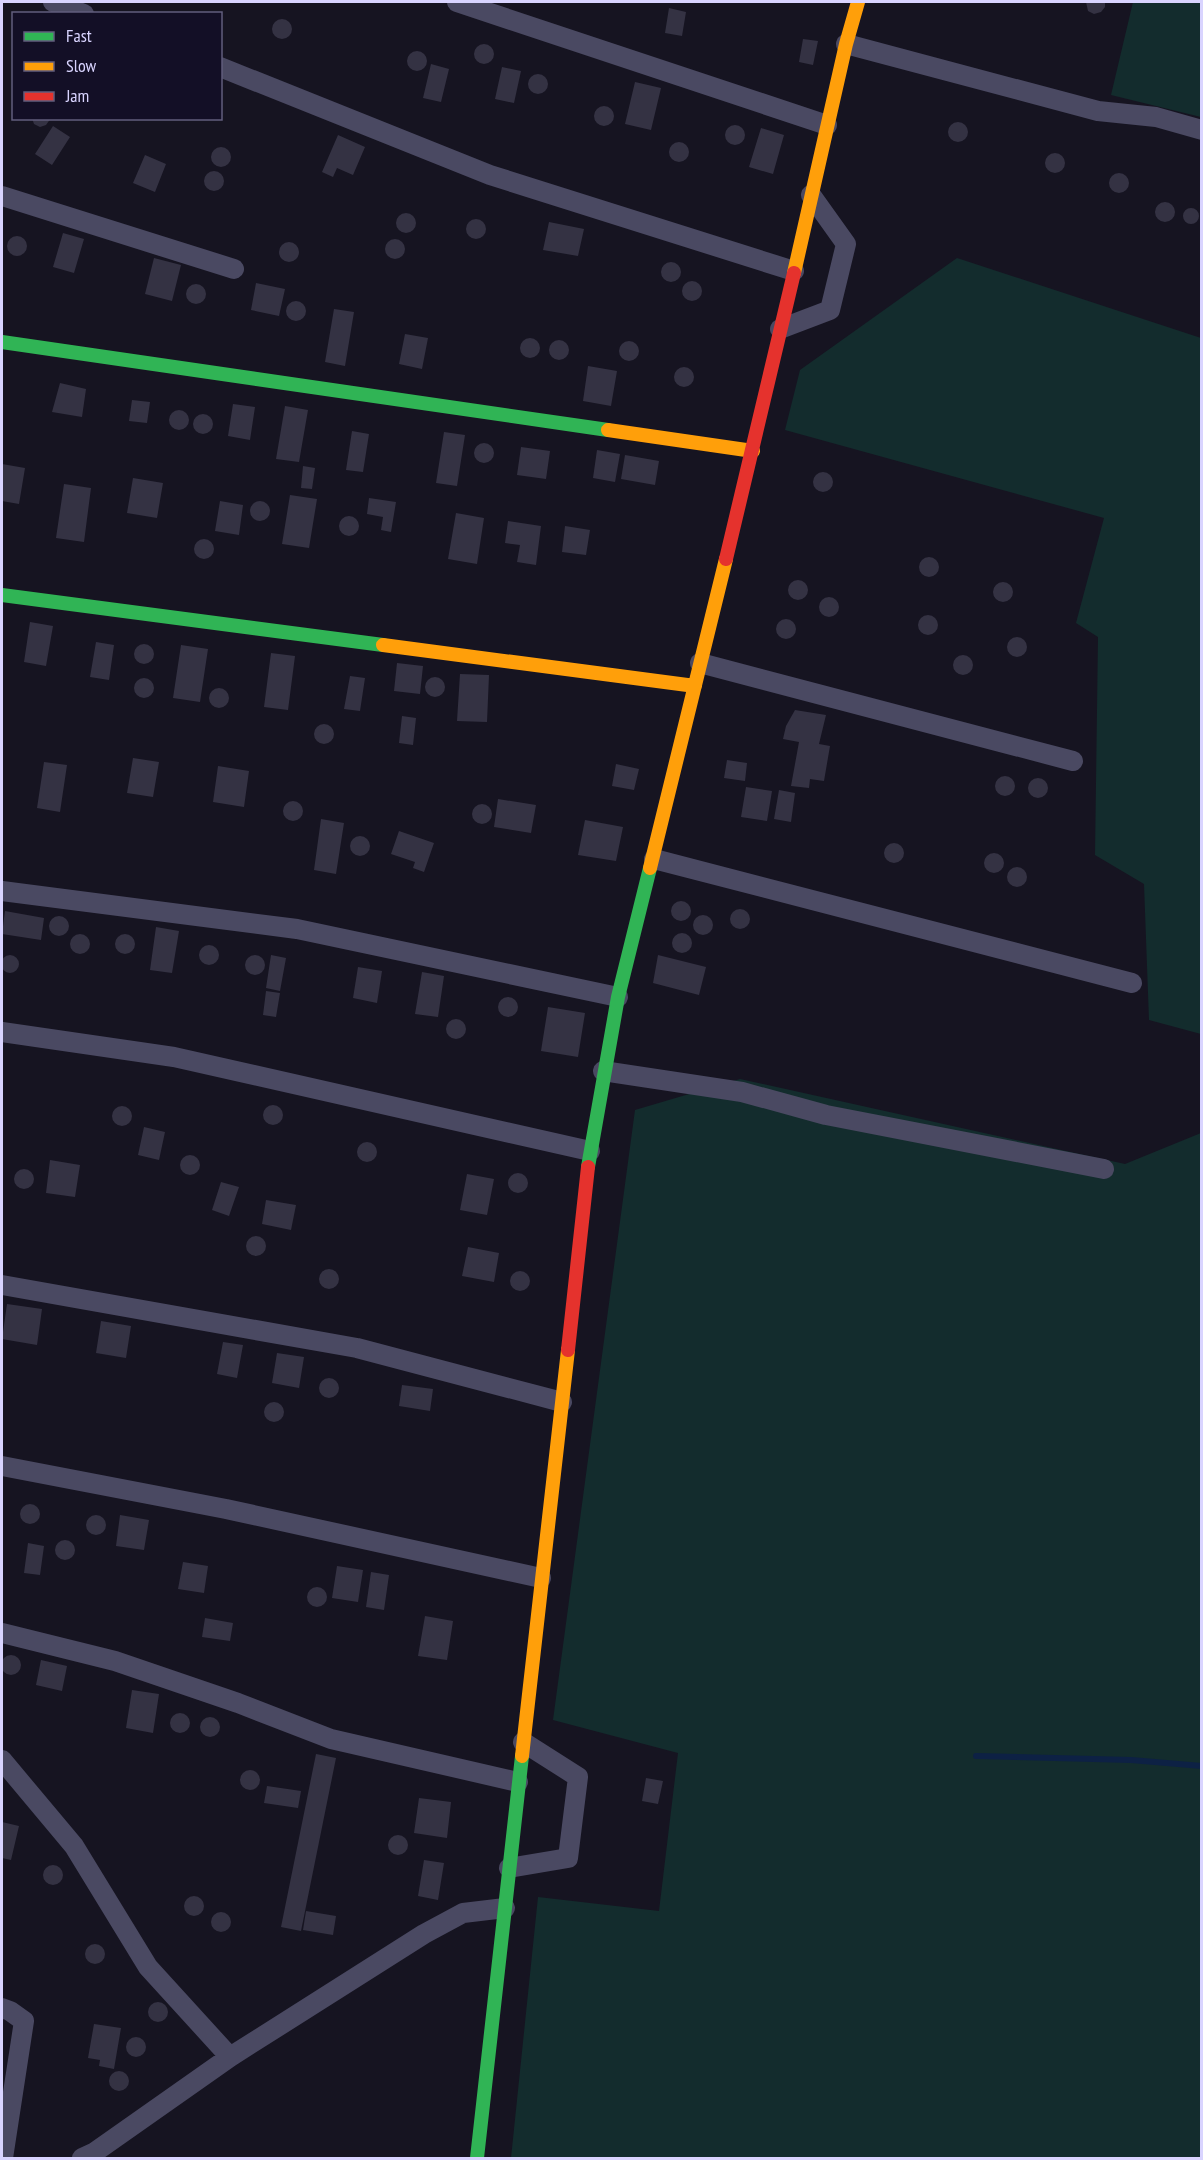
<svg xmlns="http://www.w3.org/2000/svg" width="1203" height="2160" font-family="'PT Sans Narrow',sans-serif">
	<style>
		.green { fill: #132c2d }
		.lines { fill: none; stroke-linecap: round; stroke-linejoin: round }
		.stream { stroke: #0d2144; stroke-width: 6 }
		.building { fill: #343243 }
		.street { stroke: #4a4962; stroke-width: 20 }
		.fast { stroke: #30b455; stroke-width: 14 }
		.slow { stroke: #ff9f0a; stroke-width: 14 }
		.jam { stroke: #e5322d; stroke-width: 14 }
	</style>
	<rect width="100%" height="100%" fill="#161421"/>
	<!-- green -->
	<path class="green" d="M 1133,2 L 1201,2 L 1201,117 L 1111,95 Z
		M 957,258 L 1201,338 L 1201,1034 L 1149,1020 L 1144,884 L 1095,855 L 1098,637 L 1076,623 L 1104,518 L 785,430 L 800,370 Z
		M 740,1079 L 1125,1164 L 1201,1133 L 1201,2158 L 511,2158 L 538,1897 L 659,1911 L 678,1753 L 553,1720 L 635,1110 Z"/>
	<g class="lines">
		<!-- stream -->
		<path class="stream" d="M 976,1756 L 1131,1760 L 1202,1766"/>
	</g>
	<!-- building -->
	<path class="building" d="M 1086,2 L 1105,2 L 1105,7 L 1101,12 L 1094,14 L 1088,11 Z
		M 669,8 L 686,12 L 682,36 L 665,33 Z
		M272 29a10 10 0 1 1 20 0a10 10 0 1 1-20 0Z
		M 803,39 L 818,41 L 813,65 L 799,62 Z
		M474 54a10 10 0 1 1 20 0a10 10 0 1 1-20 0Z
		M407 61a10 10 0 1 1 20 0a10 10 0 1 1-20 0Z
		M 431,64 L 449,69 L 441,102 L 423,98 Z
		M 502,67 L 521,71 L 514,103 L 495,99 Z
		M528 84a10 10 0 1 1 20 0a10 10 0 1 1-20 0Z
		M 635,82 L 661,88 L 651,130 L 625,124 Z
		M594 116a10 10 0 1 1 20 0a10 10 0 1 1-20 0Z
		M 32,118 L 51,118 L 46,125 L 40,127 L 34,124 Z
		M948 132a10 10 0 1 1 20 0a10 10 0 1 1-20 0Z
		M725 135a10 10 0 1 1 20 0a10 10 0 1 1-20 0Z
		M 53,126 L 70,137 L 52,165 L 35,154 Z
		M 761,128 L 784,135 L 773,174 L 749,167 Z
		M 338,135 L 365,147 L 353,175 L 337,168 L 333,177 L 322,172 Z
		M669 152a10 10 0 1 1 20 0a10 10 0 1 1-20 0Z
		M211 157a10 10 0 1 1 20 0a10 10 0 1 1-20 0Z
		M1045 163a10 10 0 1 1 20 0a10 10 0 1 1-20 0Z
		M 145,155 L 166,164 L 155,192 L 133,183 Z
		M204 181a10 10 0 1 1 20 0a10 10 0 1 1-20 0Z
		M1109 183a10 10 0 1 1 20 0a10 10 0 1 1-20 0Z
		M1155 212a10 10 0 1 1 20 0a10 10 0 1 1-20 0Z
		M1183 216a8 8 0 1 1 16 0a8 8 0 1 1-16 0Z
		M396 223a10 10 0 1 1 20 0a10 10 0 1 1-20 0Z
		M466 229a10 10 0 1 1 20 0a10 10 0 1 1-20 0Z
		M 549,222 L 584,229 L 578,256 L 543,250 Z
		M 63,233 L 84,239 L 74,273 L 53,267 Z
		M7 246a10 10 0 1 1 20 0a10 10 0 1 1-20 0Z
		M385 249a10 10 0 1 1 20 0a10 10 0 1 1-20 0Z
		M279 252a10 10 0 1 1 20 0a10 10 0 1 1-20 0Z
		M 154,258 L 181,265 L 172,301 L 145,294 Z
		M661 272a10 10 0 1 1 20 0a10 10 0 1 1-20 0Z
		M682 291a10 10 0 1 1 20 0a10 10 0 1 1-20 0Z
		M 256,283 L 285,289 L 279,316 L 251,310 Z
		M186 294a10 10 0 1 1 20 0a10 10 0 1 1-20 0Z
		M286 311a10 10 0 1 1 20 0a10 10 0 1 1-20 0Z
		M 334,309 L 354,312 L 345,366 L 325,362 Z
		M 405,334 L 428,338 L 422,369 L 399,364 Z
		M520 348a10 10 0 1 1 20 0a10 10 0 1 1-20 0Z
		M549 350a10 10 0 1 1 20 0a10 10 0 1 1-20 0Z
		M619 351a10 10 0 1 1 20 0a10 10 0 1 1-20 0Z
		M 588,366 L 617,371 L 611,406 L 583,401 Z
		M674 377a10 10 0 1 1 20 0a10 10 0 1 1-20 0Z
		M 60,383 L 86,389 L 82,417 L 52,412 Z
		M 132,400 L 150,402 L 147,423 L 129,421 Z
		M 233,404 L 255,407 L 250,440 L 228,436 Z
		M 285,406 L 308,410 L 299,462 L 276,459 Z
		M169 420a10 10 0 1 1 20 0a10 10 0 1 1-20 0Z
		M193 424a10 10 0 1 1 20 0a10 10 0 1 1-20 0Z
		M 352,431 L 369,434 L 363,472 L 346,470 Z
		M 444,432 L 465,435 L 457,486 L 436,483 Z
		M474 453a10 10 0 1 1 20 0a10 10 0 1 1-20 0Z
		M 521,447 L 550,451 L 546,479 L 517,475 Z
		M 597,450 L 620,454 L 615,482 L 593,478 Z
		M 625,455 L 659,461 L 655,485 L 621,479 Z
		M 2,464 L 25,468 L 19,504 L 2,501 Z
		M 303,466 L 315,468 L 312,489 L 301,488 Z
		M813 482a10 10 0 1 1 20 0a10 10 0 1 1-20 0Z
		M 133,478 L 163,483 L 157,518 L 127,513 Z
		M 64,484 L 91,488 L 84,542 L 56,538 Z
		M 290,495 L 317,499 L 309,548 L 282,544 Z
		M 369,498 L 396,502 L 391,532 L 381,530 L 383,517 L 367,514 Z
		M 220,501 L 243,505 L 239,535 L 215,531 Z
		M250 511a10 10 0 1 1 20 0a10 10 0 1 1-20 0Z
		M 456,513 L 484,518 L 477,564 L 448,559 Z
		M339 526a10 10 0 1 1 20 0a10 10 0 1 1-20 0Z
		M 508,521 L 541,526 L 536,565 L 517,562 L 520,545 L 505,543 Z
		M 565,526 L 590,530 L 586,555 L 562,552 Z
		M194 549a10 10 0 1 1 20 0a10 10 0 1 1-20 0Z
		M919 567a10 10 0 1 1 20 0a10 10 0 1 1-20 0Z
		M788 590a10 10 0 1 1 20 0a10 10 0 1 1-20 0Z
		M993 592a10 10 0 1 1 20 0a10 10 0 1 1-20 0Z
		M819 607a10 10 0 1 1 20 0a10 10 0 1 1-20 0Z
		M918 625a10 10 0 1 1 20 0a10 10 0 1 1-20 0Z
		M776 629a10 10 0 1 1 20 0a10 10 0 1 1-20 0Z
		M 30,622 L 53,626 L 46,666 L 24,662 Z
		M1007 647a10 10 0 1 1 20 0a10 10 0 1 1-20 0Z
		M 96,642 L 114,645 L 109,680 L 90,677 Z
		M134 654a10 10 0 1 1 20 0a10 10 0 1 1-20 0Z
		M 181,645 L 208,649 L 200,702 L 173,698 Z
		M 271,653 L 295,656 L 288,710 L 264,707 Z
		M953 665a10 10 0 1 1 20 0a10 10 0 1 1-20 0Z
		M 397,663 L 423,666 L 420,694 L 394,691 Z
		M 460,674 L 489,675 L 487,722 L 457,721 Z
		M 350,676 L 365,678 L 360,711 L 344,709 Z
		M425 687a10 10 0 1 1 20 0a10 10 0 1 1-20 0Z
		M134 688a10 10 0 1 1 20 0a10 10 0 1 1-20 0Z
		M209 698a10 10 0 1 1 20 0a10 10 0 1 1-20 0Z
		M 795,710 L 826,715 L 819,744 L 830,746 L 824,781 L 810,779 L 809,788 L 791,786 L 799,742 L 783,739 L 786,726 Z
		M 402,716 L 416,718 L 413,745 L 399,743 Z
		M314 734a10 10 0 1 1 20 0a10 10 0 1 1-20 0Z
		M 133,758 L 159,762 L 153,797 L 127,793 Z
		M 727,760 L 747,763 L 745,781 L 724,778 Z
		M 44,762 L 67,765 L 60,812 L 37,808 Z
		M 616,764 L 639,769 L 634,790 L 612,786 Z
		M 218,766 L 249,771 L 244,807 L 213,802 Z
		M995 786a10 10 0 1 1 20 0a10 10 0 1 1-20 0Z
		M1028 788a10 10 0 1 1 20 0a10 10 0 1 1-20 0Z
		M 746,787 L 772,791 L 767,821 L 741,817 Z
		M 779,790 L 795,793 L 791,822 L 774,819 Z
		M 498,799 L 536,805 L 531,833 L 494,827 Z
		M283 811a10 10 0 1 1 20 0a10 10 0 1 1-20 0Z
		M472 814a10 10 0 1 1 20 0a10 10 0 1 1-20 0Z
		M 321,819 L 344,823 L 336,874 L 314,870 Z
		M 585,820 L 623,827 L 616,861 L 578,855 Z
		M 399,831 L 434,843 L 424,872 L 413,868 L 415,862 L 391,854 Z
		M350 846a10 10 0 1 1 20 0a10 10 0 1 1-20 0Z
		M884 853a10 10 0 1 1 20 0a10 10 0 1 1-20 0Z
		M984 863a10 10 0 1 1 20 0a10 10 0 1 1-20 0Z
		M1007 877a10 10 0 1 1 20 0a10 10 0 1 1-20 0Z
		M671 911a10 10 0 1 1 20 0a10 10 0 1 1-20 0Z
		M730 919a10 10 0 1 1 20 0a10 10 0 1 1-20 0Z
		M 5,911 L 44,918 L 41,940 L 2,934 Z
		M693 925a10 10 0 1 1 20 0a10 10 0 1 1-20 0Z
		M49 926a10 10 0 1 1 20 0a10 10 0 1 1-20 0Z
		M 156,927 L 179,931 L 172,973 L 150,970 Z
		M672 943a10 10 0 1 1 20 0a10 10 0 1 1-20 0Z
		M115 944a10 10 0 1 1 20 0a10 10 0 1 1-20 0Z
		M70 944a10 10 0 1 1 20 0a10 10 0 1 1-20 0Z
		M199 955a10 10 0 1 1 20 0a10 10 0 1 1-20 0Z
		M1 964a9 9 0 1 1 18 0a9 9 0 1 1-18 0Z
		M 271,955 L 286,958 L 280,991 L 266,988 Z
		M 658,955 L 706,967 L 699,995 L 653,983 Z
		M245 965a10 10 0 1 1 20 0a10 10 0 1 1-20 0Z
		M 358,967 L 382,971 L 377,1003 L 353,998 Z
		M 422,972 L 444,976 L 438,1017 L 415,1014 Z
		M 266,991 L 280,993 L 276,1017 L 263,1015 Z
		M498 1007a10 10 0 1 1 20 0a10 10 0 1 1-20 0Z
		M 548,1007 L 585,1013 L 578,1057 L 541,1051 Z
		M446 1029a10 10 0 1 1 20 0a10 10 0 1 1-20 0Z
		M263 1115a10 10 0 1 1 20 0a10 10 0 1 1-20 0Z
		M112 1116a10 10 0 1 1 20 0a10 10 0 1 1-20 0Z
		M 144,1127 L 165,1132 L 159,1160 L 138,1155 Z
		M357 1152a10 10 0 1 1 20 0a10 10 0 1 1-20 0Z
		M180 1165a10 10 0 1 1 20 0a10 10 0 1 1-20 0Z
		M 50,1160 L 80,1165 L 75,1197 L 46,1193 Z
		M14 1179a10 10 0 1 1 20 0a10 10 0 1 1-20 0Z
		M508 1183a10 10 0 1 1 20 0a10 10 0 1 1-20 0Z
		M 467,1174 L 494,1179 L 487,1215 L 460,1210 Z
		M 221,1182 L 239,1187 L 229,1216 L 212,1210 Z
		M 266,1200 L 296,1205 L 291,1230 L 262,1224 Z
		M246 1246a10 10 0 1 1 20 0a10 10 0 1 1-20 0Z
		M 468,1247 L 499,1253 L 494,1282 L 462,1276 Z
		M319 1279a10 10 0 1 1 20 0a10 10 0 1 1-20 0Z
		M510 1281a10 10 0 1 1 20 0a10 10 0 1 1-20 0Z
		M 7,1304 L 42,1309 L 37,1345 L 2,1339 Z
		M 101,1321 L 131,1326 L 126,1358 L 96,1353 Z
		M 223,1342 L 243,1345 L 237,1378 L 217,1374 Z
		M 277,1353 L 304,1357 L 299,1388 L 272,1383 Z
		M319 1388a10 10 0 1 1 20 0a10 10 0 1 1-20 0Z
		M 402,1385 L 433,1389 L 430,1411 L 399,1406 Z
		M264 1412a10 10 0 1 1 20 0a10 10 0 1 1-20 0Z
		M20 1514a10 10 0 1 1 20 0a10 10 0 1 1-20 0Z
		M 120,1515 L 149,1520 L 144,1550 L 116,1546 Z
		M86 1525a10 10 0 1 1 20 0a10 10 0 1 1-20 0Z
		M55 1550a10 10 0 1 1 20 0a10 10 0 1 1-20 0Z
		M 28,1543 L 44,1546 L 40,1575 L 24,1573 Z
		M 183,1562 L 208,1566 L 204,1593 L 178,1589 Z
		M 337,1566 L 363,1570 L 358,1602 L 332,1598 Z
		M 371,1572 L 389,1575 L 384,1610 L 366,1607 Z
		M307 1597a10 10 0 1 1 20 0a10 10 0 1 1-20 0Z
		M 425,1616 L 453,1621 L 447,1660 L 418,1656 Z
		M 205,1618 L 233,1623 L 230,1641 L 202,1637 Z
		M1 1665a10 10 0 1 1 20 0a10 10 0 1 1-20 0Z
		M 41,1660 L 67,1666 L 62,1691 L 36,1685 Z
		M 132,1690 L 159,1694 L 153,1733 L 126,1728 Z
		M170 1723a10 10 0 1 1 20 0a10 10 0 1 1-20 0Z
		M200 1727a10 10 0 1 1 20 0a10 10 0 1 1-20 0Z
		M 316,1754 L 336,1758 L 301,1931 L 281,1927 Z
		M240 1780a10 10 0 1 1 20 0a10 10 0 1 1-20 0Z
		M 646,1778 L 663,1781 L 658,1804 L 642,1801 Z
		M 267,1786 L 301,1791 L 298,1808 L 264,1803 Z
		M 419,1798 L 451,1802 L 447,1838 L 414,1833 Z
		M 2,1822 L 19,1826 L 11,1860 L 2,1858 Z
		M388 1845a10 10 0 1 1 20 0a10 10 0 1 1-20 0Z
		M 424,1860 L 444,1863 L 438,1900 L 418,1896 Z
		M43 1875a10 10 0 1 1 20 0a10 10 0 1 1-20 0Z
		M184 1906a10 10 0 1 1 20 0a10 10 0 1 1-20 0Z
		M 306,1911 L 336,1916 L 333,1935 L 303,1930 Z
		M211 1922a10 10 0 1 1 20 0a10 10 0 1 1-20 0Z
		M85 1954a10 10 0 1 1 20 0a10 10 0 1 1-20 0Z
		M148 2012a10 10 0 1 1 20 0a10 10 0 1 1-20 0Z
		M 94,2024 L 121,2028 L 114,2069 L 99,2066 L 100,2060 L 88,2058 Z
		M126 2047a10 10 0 1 1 20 0a10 10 0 1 1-20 0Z
		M109 2081a10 10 0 1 1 20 0a10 10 0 1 1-20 0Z"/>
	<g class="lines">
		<!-- street -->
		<path class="street" d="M 53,2 L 84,14
			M 457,2 L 827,125
			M 846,44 L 1098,111 L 1156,117 L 1202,130
			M 220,67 L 490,175 L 794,271
			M 2,196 L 234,269
			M 780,329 L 830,310 L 846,244 L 811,195
			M 700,663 L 1073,761
			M 654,859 L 1132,983
			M 2,891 L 297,929 L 618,997
			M 2,1032 L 174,1057 L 590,1151
			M 603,1071 L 742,1092 L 826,1115 L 1104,1169
			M 2,1285 L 357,1348 L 562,1402
			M 2,1466 L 226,1509 L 541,1578
			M 2,1633 L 115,1661 L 238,1703 L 331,1739 L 518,1782
			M 2,1760 L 74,1846 L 148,1967 L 230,2057
			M 509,1868 L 568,1858 L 578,1777 L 523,1742
			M 2,2008 L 10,2011 L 24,2021 L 3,2158
			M 82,2158 L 95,2152 L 230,2057 L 424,1934 L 463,1913 L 505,1908"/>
		<!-- fast -->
		<path class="fast" d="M 2,342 L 608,430
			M 2,595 L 383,645
			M 588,1167 L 618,997 L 650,868
			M 477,2158 L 522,1756"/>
		<!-- slow -->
		<path class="slow" d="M 794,273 L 846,44 L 858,2
			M 608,430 L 753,451
			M 383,645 L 695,686
			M 650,868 L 726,559
			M 522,1756 L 568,1350"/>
		<!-- jam -->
		<path class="jam" d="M 726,559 L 794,273
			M 568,1350 L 588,1167"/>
	</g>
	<!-- border -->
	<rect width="1203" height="2160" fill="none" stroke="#d9d4ff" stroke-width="6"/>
	<!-- legend -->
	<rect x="12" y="12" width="210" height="108" fill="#130f26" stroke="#625e7d" stroke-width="1.5"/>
	<rect x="24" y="32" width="30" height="9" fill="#30b455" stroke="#625e7d" stroke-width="1.5"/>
	<text x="66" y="42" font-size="18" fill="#d9d4ff">Fast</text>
	<rect x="24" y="62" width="30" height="9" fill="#ff9f0a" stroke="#625e7d" stroke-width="1.5"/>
	<text x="66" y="72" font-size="18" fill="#d9d4ff">Slow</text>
	<rect x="24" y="92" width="30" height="9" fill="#e5322d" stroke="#625e7d" stroke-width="1.5"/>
	<text x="66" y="102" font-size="18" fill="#d9d4ff">Jam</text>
</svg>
